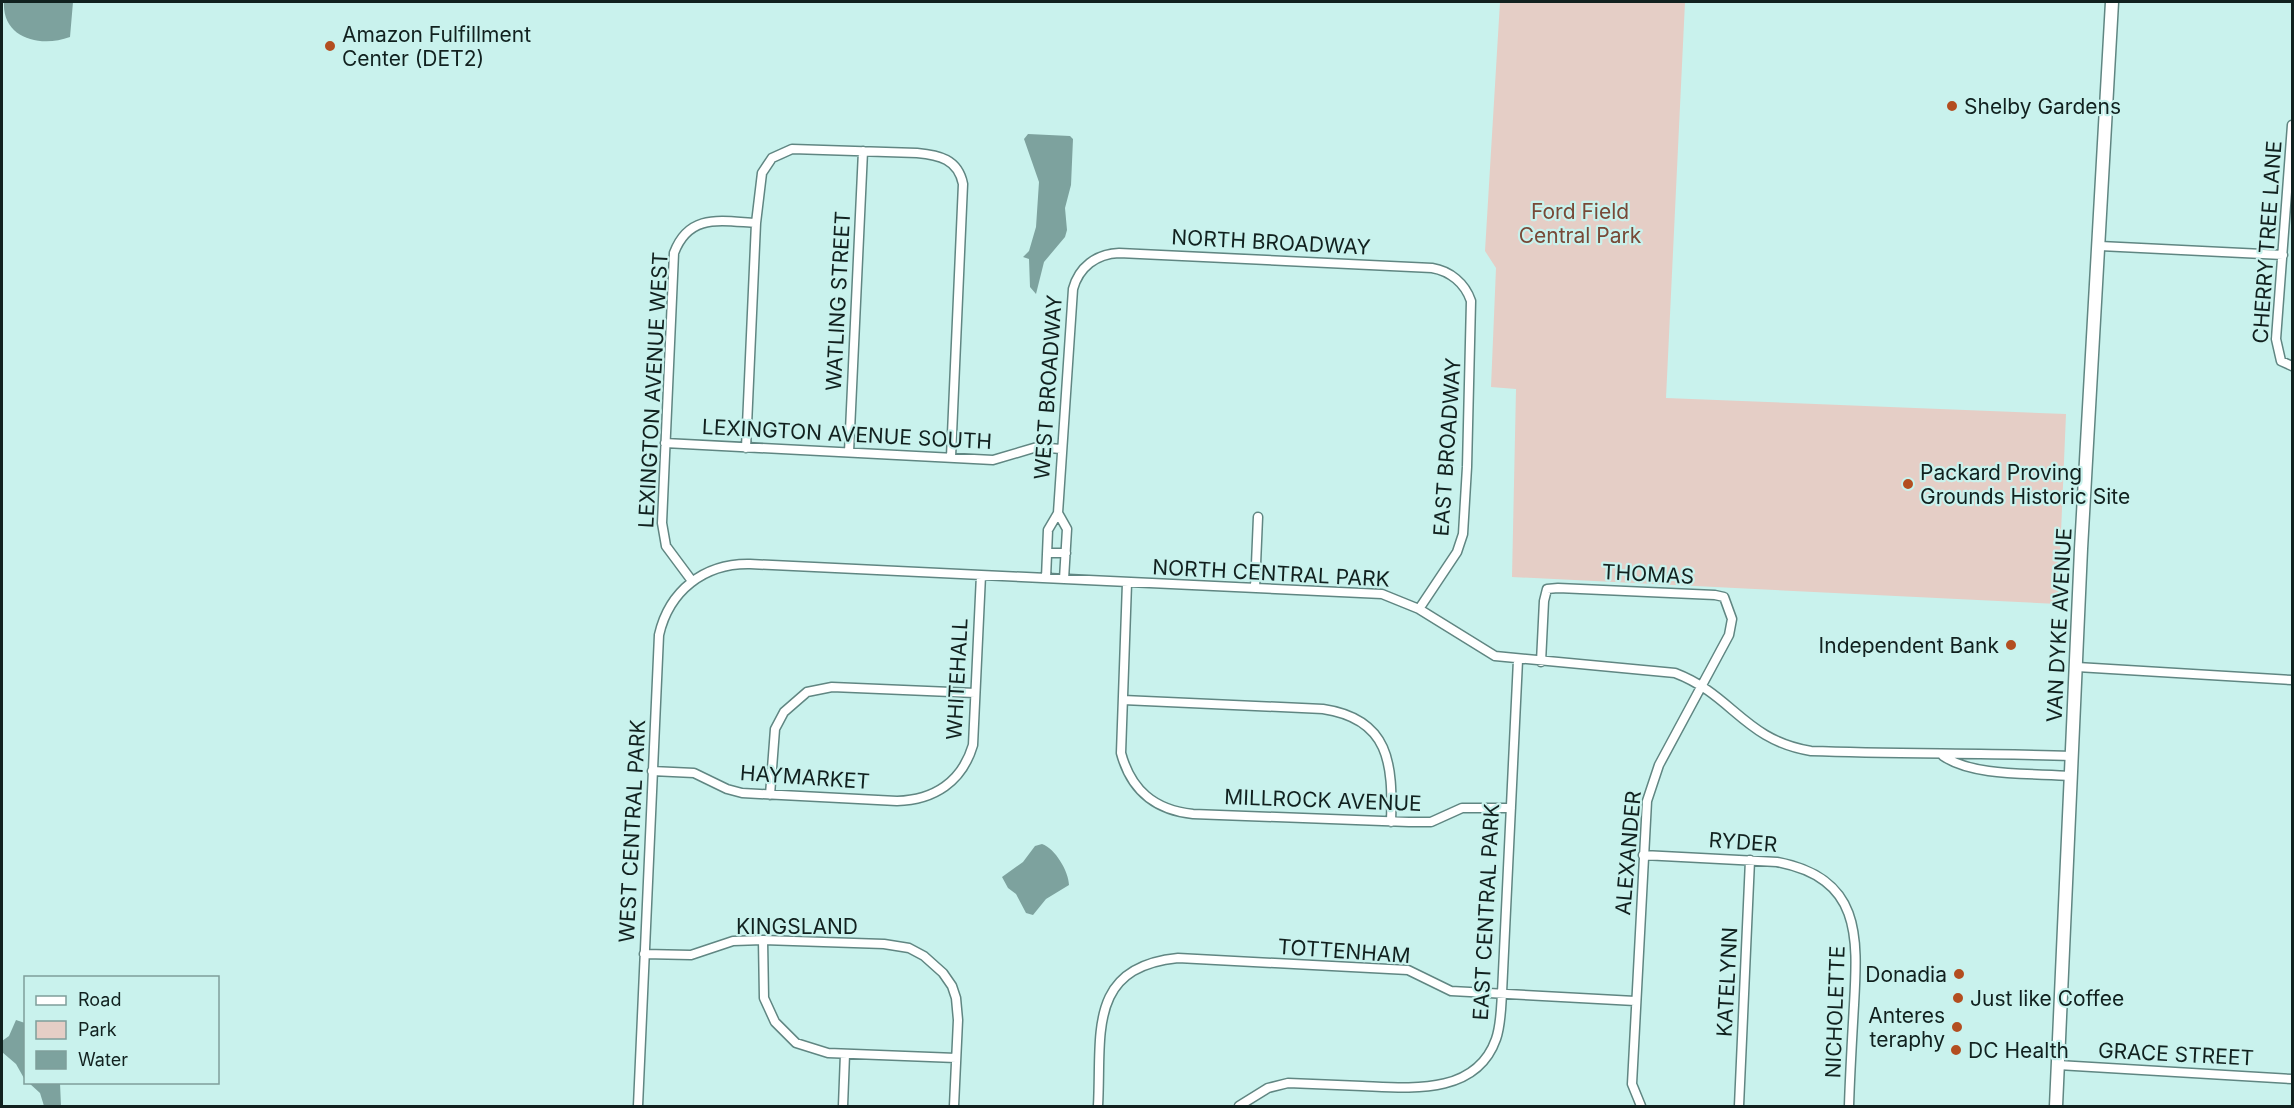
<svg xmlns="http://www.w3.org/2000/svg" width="2294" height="1108" font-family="Inter,sans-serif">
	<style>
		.green { fill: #e5cec6 }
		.water { fill: #7da29e }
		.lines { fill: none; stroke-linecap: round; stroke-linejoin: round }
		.minor-casing { stroke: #608682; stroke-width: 11 }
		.secondary-casing { stroke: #608682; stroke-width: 15 }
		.minor { stroke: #fff; stroke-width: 8 }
		.secondary { stroke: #fff; stroke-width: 12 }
		.poi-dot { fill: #b34e20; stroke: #c9f2ed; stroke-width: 2 }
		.labels { text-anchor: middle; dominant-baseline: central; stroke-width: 4.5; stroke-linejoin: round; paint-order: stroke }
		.poi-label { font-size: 21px; fill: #11211f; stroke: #c9f2ed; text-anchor: start }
		.park-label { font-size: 21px; fill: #784937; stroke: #c9f2ed }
		.street-label { font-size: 21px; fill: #11211f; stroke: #c9f2ed }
	</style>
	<rect width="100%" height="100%" fill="#c9f2ed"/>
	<!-- green -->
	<path class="green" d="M 1500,2 L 1685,2 L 1666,398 L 2066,414 L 2058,604 L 1512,577 L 1516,389 L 1491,387 L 1496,268 L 1485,251 Z"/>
	<!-- water -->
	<path class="water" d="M 4,2 L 73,2 L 70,37 C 40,48 2,38 4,2 Z
		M 1028,134 L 1070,136 L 1073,139 L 1071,185 L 1065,208 L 1067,230 L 1065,237 L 1044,262 L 1036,294 L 1030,287 L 1029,259 L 1023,257 L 1029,251 L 1036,227 L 1039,182 L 1024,139 Z
		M 1042,844 C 1055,848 1069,872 1069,885 L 1046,899 L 1033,915 L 1026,913 L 1016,894 L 1008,888 L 1002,877 L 1023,862 L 1035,846 Z
		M 16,1020 L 25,1023 L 25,1080 L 16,1064 L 2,1052 L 2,1041 L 9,1036 Z
		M 29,1083 L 60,1083 L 61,1106 L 44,1106 L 40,1093 Z"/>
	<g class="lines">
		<defs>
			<path id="minor" d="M 2292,125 L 2276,339 L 2281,361 L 2292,366
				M 2100,246 L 2283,255
				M 665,443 L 993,460 L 1037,447 L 1061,449
				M 746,448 L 756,223 L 762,173 L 772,158 L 792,149 L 917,153 C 939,155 958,159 963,184 L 951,457
				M 849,452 L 863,151
				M 1058,513 L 1067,529 L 1064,579
				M 1047,553 L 1066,553
				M 1046,578 L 1048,530 L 1058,513 L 1073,289 C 1079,267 1096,254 1119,253 L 1432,268 C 1450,271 1465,283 1471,301 L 1467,467 L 1463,534 L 1457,552 L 1419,609
				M 692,581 L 666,546 L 662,523 L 674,253 C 689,213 721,221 756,223
				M 1127,583 L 1121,753 C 1131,790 1154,810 1193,814 L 1409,822 L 1431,822 L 1462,808 L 1511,808
				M 1255,588 L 1258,517
				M 1541,662 L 1544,601 L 1547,589 L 1558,588 L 1715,595 L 1724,597 L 1732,619 L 1729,635 L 1659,765 L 1647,801 L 1632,1084 L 1641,1106
				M 2077,667 L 2292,680
				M 1123,700 L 1323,709 C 1390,719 1393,764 1391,822
				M 1943,756 C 1974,777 2033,773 2071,776
				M 652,771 L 694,773 L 727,789 L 742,793 L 897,801 C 934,800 962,782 973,745 L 981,575
				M 770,795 L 775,729 L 784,712 L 807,692 L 832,687 L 975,693
				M 1643,855 L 1777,862 C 1861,878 1858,935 1854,1005 C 1852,1039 1850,1073 1849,1106
				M 763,940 L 764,998 L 775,1022 L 796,1043 L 828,1053 L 956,1058
				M 644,954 L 691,955 L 733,941 L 763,940 L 884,944 L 909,948 L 924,956 L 943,973 L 952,986 L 956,998 L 958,1020 L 954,1106
				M 2058,1065 L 2292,1079
				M 638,1106 L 659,635 C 669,591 704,563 750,564 L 1382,594 L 1419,609 L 1495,656 L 1675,673 C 1733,695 1744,740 1811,751 C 1898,754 1985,753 2072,756
				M 843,1106 L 845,1054
				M 1098,1106 C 1102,1036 1086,967 1178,958 L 1408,970 L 1451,991 L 1635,1001
				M 1239,1106 L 1268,1088 L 1288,1083 C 1313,1084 1338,1085 1362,1086 C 1409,1088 1476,1096 1496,1039 C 1501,1025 1501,1008 1502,993 L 1518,660
				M 1739,1106 L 1750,860"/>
			<path id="secondary" d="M 2056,1106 L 2081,549 L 2112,2"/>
		</defs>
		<!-- minor casing -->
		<use href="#minor" class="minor-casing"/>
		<!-- secondary casing -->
		<use href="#secondary" class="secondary-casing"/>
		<!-- minor -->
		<use href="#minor" class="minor"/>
		<!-- secondary -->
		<use href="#secondary" class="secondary"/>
	</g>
	<!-- markers -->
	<g class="poi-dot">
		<circle cx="330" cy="46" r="6"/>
		<circle cx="1952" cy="106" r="6"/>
		<circle cx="1908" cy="484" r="6"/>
		<circle cx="2011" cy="645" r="6"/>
		<circle cx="1959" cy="974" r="6"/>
		<circle cx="1958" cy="998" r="6"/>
		<circle cx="1957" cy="1027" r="6"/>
		<circle cx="1956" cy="1050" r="6"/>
	</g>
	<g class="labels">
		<!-- poi labels -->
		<g class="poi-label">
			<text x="342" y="34">Amazon Fulfillment<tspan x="342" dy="24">Center (DET2)</tspan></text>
			<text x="1964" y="106">Shelby Gardens</text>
			<text x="1920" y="472">Packard Proving<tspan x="1920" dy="24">Grounds Historic Site</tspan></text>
			<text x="1999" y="645" text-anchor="end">Independent Bank</text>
			<text x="1947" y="974" text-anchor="end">Donadia</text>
			<text x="1970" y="998">Just like Coffee</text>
			<text x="1945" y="1015" text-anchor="end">Anteres<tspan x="1945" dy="24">teraphy</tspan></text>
			<text x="1968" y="1050">DC Health</text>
		</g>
		<!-- park labels -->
		<g class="park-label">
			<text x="1580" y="211">Ford Field<tspan x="1580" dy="24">Central Park</tspan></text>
		</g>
		<!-- street labels -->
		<g class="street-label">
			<text transform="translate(1271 242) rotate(3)">NORTH BROADWAY</text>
			<text transform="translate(2267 242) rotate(-86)">CHERRY TREE LANE</text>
			<text transform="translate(838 301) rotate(-87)">WATLING STREET</text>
			<text transform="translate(1048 387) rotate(-86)">WEST BROADWAY</text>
			<text transform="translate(653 390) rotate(-87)">LEXINGTON AVENUE WEST</text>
			<text transform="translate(847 434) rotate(3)">LEXINGTON AVENUE SOUTH</text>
			<text transform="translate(1447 447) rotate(-86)">EAST BROADWAY</text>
			<text transform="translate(1271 573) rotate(3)">NORTH CENTRAL PARK</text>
			<text transform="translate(1648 574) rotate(3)">THOMAS</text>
			<text transform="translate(2059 625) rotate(-87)">VAN DYKE AVENUE</text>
			<text transform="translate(957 679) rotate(-87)">WHITEHALL</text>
			<text transform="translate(805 777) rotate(4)">HAYMARKET</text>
			<text transform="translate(1323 800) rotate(2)">MILLROCK AVENUE</text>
			<text transform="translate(632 831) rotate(-87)">WEST CENTRAL PARK</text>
			<text transform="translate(1743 842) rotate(4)">RYDER</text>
			<text transform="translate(1628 853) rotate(-85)">ALEXANDER</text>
			<text transform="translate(1486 912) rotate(-87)">EAST CENTRAL PARK</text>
			<text x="797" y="926">KINGSLAND</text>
			<text transform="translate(1344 951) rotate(4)">TOTTENHAM</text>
			<text transform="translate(1727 982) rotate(-87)">KATELYNN</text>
			<text transform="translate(1835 1012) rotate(-88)">NICHOLETTE</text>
			<text transform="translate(2176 1054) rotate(3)">GRACE STREET</text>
		</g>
	</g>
	<!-- border -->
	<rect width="2294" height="1108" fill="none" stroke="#11211f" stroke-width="6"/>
	<!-- legend -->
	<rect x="24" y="976" width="195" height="108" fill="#c9f2ed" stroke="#7f9e9b" stroke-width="1.5"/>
	<rect x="36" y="996" width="30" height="9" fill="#ffffff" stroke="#7f9e9b" stroke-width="1.5"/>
	<text x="78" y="1006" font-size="18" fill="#11211f">Road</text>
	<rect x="36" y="1021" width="30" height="18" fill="#e5cec6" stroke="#7f9e9b" stroke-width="1.5"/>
	<text x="78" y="1036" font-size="18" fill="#11211f">Park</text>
	<rect x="36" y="1051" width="30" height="18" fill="#7da29e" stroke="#7f9e9b" stroke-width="1.5"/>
	<text x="78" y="1066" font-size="18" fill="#11211f">Water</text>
</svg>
